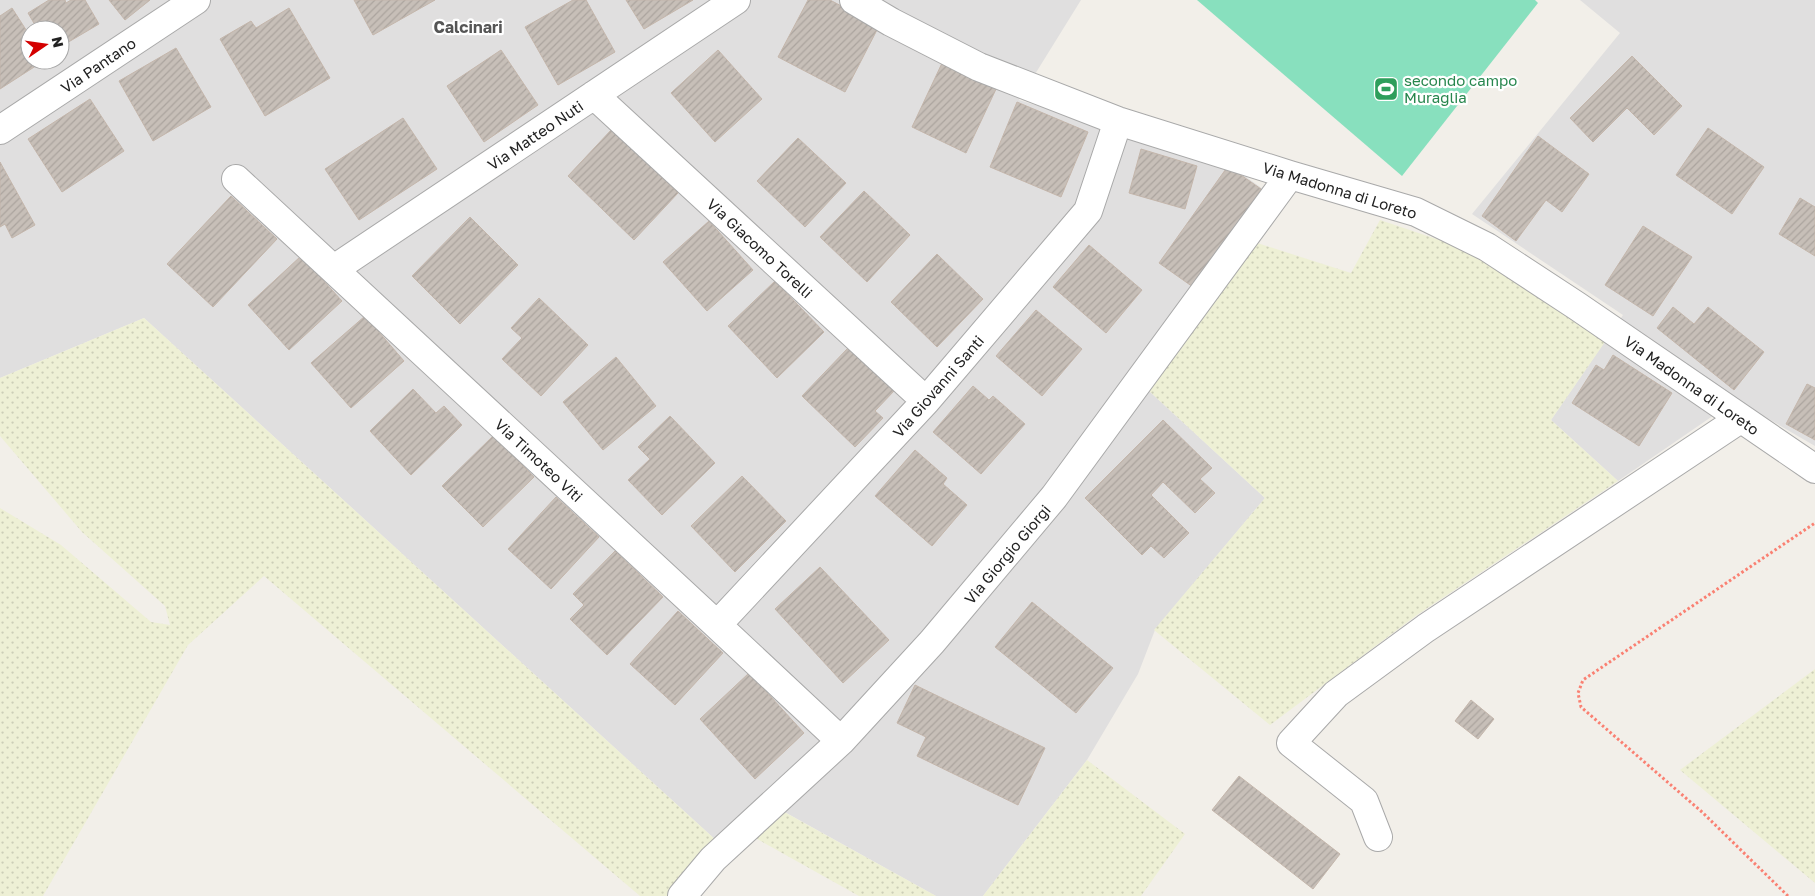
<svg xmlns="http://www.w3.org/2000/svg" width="1815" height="896" font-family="'Golos Text',sans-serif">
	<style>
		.residential { fill: #e0dfdf; fill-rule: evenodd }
		.farmland { fill: url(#farmland-dots) }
		.pitch { fill: #88e0be }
		.building { fill: url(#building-hatch); stroke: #c4b6ab }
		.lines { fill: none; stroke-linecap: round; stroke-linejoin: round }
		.minor-casing { stroke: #a9a9a9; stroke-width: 30 }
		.path { stroke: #fa8072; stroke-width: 3; stroke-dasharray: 2.5 2.5; stroke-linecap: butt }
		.minor { stroke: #fff; stroke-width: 28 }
		.labels { text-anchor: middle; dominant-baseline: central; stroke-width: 4.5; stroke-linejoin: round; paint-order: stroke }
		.street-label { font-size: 15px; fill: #222; stroke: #fff }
		.leisure-label { font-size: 15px; fill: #27864d; stroke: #fff; text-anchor: start }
		.neighbourhood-label { font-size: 16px; font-weight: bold; fill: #555; stroke: #fff }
	</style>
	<defs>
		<pattern id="farmland-dots" width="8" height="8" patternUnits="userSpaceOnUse" patternTransform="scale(1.25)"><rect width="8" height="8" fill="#eef0d5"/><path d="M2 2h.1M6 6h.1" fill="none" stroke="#ccceb7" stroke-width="1.8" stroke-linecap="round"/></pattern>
		<pattern id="building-hatch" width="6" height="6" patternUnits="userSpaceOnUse" patternTransform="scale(1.25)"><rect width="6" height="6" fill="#c7bfb8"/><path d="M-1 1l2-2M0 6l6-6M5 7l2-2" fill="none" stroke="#aba49e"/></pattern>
	</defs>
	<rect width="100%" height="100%" fill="#f2efe9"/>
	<!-- residential -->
	<path class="residential" d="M 0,0 L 1081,0 L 1019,100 L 1228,164 L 1263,189 L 1129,382 L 1149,391 L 1265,498 L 1155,630 L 1138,674 L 1087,760 L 983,896 L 936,896 L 763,800 L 719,843 L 144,318 L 0,378 ZM 30,30 L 60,30 L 60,60 L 30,60 Z
		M 1580,0 L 1815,0 L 1815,446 L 1736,400 L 1618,481 L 1551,420 L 1623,315 L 1472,214 L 1620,33 Z"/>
	<!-- farmland -->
	<path class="farmland" d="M 1380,220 L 1466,249 L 1607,339 L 1551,420 L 1618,481 L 1417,615 L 1270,725 L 1154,630 L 1265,498 L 1149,391 L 1254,242 L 1351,273 Z
		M 144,318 L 719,843 L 671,896 L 640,896 L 264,576 L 188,645 L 43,896 L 0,896 L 0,508 L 61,545 L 151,622 L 170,625 L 165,606 L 82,532 L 0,436 L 0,378 Z
		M 1815,669 L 1815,883 L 1680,770 Z
		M 1087,760 L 1185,834 L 1141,896 L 983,896 Z
		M 777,808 L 936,896 L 859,896 L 750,835 Z"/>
	<!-- pitch -->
	<path class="pitch" d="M 1197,0 L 1535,0 L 1538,3 L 1402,176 Z"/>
	<!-- building -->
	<path class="building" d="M 49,0 L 65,0 L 66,3 L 71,0 L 85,0 L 99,24 L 60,47 L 60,30 L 38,30 L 28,13 Z
		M 109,0 L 150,0 L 125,20 Z
		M 354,0 L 435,0 L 373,35 Z
		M 573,0 L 586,0 L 615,52 L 558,85 L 525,27 Z
		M 626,0 L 693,0 L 644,29 Z
		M 808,0 L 830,0 L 879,26 L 845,92 L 778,57 Z
		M 12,8 L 30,36 L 30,60 L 45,60 L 0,89 L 0,16 Z
		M 289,8 L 330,78 L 265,116 L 220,39 L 251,21 L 256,28 Z
		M 176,48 L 211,107 L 153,141 L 119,81 Z
		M 501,50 L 538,105 L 484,142 L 447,86 Z
		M 718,50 L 762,99 L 715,142 L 671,93 Z
		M 1632,56 L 1682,106 L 1654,135 L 1627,108 L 1593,142 L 1570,118 Z
		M 943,61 L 997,87 L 966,153 L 912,127 Z
		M 90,99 L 124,151 L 62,192 L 28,139 Z
		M 1017,102 L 1088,132 L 1061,197 L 990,167 Z
		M 403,118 L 437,169 L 359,220 L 325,169 Z
		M 1708,128 L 1764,167 L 1732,214 L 1676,175 Z
		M 612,129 L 678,193 L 634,240 L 568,176 Z
		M 1538,136 L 1589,174 L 1562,212 L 1546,200 L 1516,241 L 1482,216 Z
		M 798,138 L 846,183 L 805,227 L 757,181 Z
		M 1141,149 L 1197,166 L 1185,209 L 1129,193 Z
		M 0,162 L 35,225 L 12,238 L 5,224 L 0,227 Z
		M 1228,166 L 1261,189 L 1193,287 L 1159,263 Z
		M 864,191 L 910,235 L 867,282 L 820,237 Z
		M 231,196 L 277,239 L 213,307 L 167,264 Z
		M 1800,198 L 1815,207 L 1815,256 L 1779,234 Z
		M 470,217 L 518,265 L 460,324 L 412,276 Z
		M 709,221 L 753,270 L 707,311 L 663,262 Z
		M 1643,226 L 1692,257 L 1653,316 L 1605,285 Z
		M 1089,245 L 1142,290 L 1106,333 L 1053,287 Z
		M 937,254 L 983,299 L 937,347 L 891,302 Z
		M 301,256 L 342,301 L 289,350 L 248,305 Z
		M 775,281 L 824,332 L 777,378 L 728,326 Z
		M 539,298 L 588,345 L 541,396 L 502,359 L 522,338 L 511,328 Z
		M 1673,307 L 1694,324 L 1708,307 L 1764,352 L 1734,390 L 1657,328 Z
		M 1036,310 L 1082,349 L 1042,396 L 996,356 Z
		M 365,316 L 404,361 L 351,408 L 311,363 Z
		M 848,348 L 894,391 L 875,411 L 883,418 L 855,447 L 802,396 Z
		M 1613,355 L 1672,393 L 1639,446 L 1572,403 L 1596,365 L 1604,370 Z
		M 616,357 L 656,406 L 603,450 L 563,402 Z
		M 1807,384 L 1815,388 L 1815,440 L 1786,424 Z
		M 973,386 L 989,400 L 993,396 L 1025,424 L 981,474 L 933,432 Z
		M 413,389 L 436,413 L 444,406 L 462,425 L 411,475 L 370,431 Z
		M 670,416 L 715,463 L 662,515 L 628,480 L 650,459 L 638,447 Z
		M 1163,420 L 1212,468 L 1200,479 L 1215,493 L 1195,513 L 1163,482 L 1151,495 L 1189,533 L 1164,558 L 1151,546 L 1142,555 L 1085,498 Z
		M 493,436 L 534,477 L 483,527 L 442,486 Z
		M 915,450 L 947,478 L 943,484 L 967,505 L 932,546 L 875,496 Z
		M 742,476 L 786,521 L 735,572 L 691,526 Z
		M 556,497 L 599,537 L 551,589 L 508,549 Z
		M 615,551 L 663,597 L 607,655 L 570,619 L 584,605 L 573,594 Z
		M 820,567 L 889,640 L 843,683 L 775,609 Z
		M 1032,602 L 1113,668 L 1076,713 L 995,647 Z
		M 678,611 L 723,653 L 675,705 L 630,664 Z
		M 749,673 L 804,733 L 755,779 L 700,719 Z
		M 915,685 L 1045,748 L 1018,805 L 917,756 L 926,737 L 897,723 Z
		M 1471,700 L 1494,719 L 1478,739 L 1455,721 Z
		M 1239,776 L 1340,854 L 1313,889 L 1212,810 Z"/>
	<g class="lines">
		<defs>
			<path id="minor" d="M 854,0 L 891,22 L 979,67 L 1118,121 L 1290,175 L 1416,212 L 1487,247 L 1577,306 L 1815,469
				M 594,95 L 926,401
				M 0,130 L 196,0
				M 236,179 L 717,625 L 841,741
				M 334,269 L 736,0
				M 717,625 L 926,401 L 1088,211 L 1118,121
				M 1378,837 L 1364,801 L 1291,743 L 1336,694 L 1426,628 L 1740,419
				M 682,896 L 713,859 L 841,741 L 932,642 L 1054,497 L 1290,175"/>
		</defs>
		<!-- minor casing -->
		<use href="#minor" class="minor-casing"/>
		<!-- path -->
		<path class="path" d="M 1788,896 L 1702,812 L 1581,707 L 1578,693 L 1583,680 L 1815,523"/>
		<!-- minor -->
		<use href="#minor" class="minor"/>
	</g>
	<!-- icons -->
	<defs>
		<symbol id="stadium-square" viewBox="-11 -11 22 22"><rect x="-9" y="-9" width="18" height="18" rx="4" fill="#2e9e5b" stroke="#fff"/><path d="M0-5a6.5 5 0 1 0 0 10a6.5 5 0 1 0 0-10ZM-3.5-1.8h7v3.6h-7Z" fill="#fff"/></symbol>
	</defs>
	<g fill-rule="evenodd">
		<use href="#stadium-square" x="1372" y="75" width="28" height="28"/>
	</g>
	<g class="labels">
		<!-- street labels -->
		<g class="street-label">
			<text transform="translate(98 65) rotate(-34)">Via Pantano</text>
			<text transform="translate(535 135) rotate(-34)">Via Matteo Nuti</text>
			<text transform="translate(1340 190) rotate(17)">Via Madonna di Loreto</text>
			<text transform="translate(760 248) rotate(43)">Via Giacomo Torelli</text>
			<text transform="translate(1692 385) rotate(35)">Via Madonna di Loreto</text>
			<text transform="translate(938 386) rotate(-49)">Via Giovanni Santi</text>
			<text transform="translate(539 460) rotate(43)">Via Timoteo Viti</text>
			<text transform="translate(1007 554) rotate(-50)">Via Giorgio Giorgi</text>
		</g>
		<!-- leisure labels -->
		<g class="leisure-label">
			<text x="1404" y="80">secondo campo<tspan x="1404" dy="17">Muraglia</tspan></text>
		</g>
		<!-- neighbourhood labels -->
		<g class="neighbourhood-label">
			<text x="468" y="27">Calcinari</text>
		</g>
	</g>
	<!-- north arrow -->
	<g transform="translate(45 45) rotate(77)"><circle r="24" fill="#ffffff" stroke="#a7a7a7"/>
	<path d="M0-4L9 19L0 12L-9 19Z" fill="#d40000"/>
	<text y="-8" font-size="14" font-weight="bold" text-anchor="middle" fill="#222222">N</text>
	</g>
</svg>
